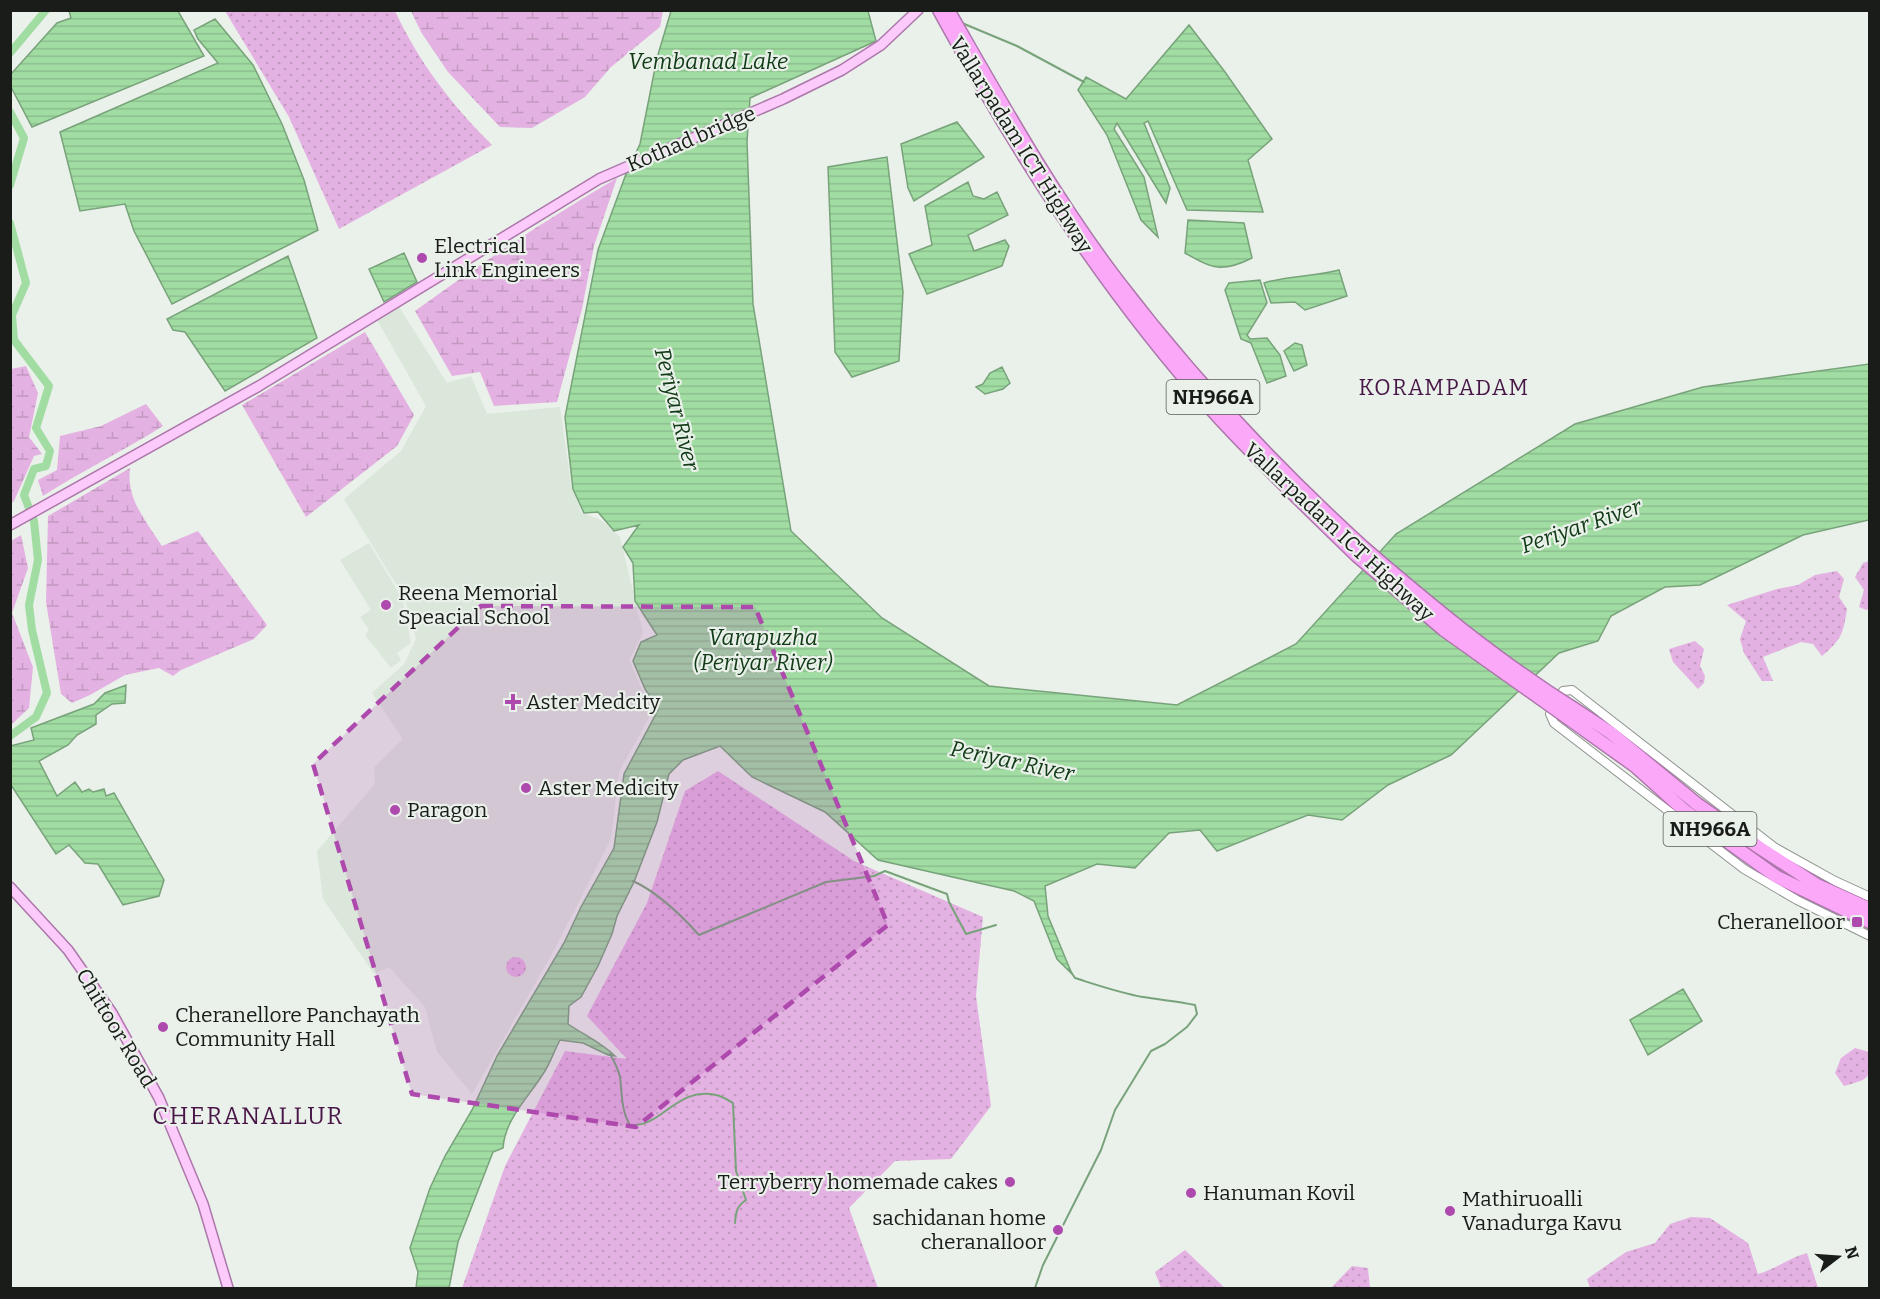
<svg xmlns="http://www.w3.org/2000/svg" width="1880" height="1299" font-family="Bitter,serif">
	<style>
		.built { fill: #dbe7db }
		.grass { fill: url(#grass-dots) }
		.wetland { fill: url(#wetland-marsh) }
		.water { fill: url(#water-rules); stroke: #78a37a; stroke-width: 1.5 }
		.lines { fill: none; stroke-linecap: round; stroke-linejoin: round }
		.stream { stroke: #78a37a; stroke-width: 2 }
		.canal { stroke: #a1dda3; stroke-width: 8 }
		.minor-casing { stroke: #8e948e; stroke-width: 10 }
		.major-casing { stroke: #ac77aa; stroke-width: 12 }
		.highway-casing { stroke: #ac77aa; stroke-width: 15 }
		.minor { stroke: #fff; stroke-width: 8 }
		.major { stroke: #fdcbfb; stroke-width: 9 }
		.highway { stroke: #fba8f8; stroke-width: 12 }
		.highway-bridge-casing { stroke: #ac77aa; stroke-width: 15; stroke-linecap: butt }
		.highway-bridge { stroke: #fba8f8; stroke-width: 12 }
		.marked { fill: #ae49ad; fill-opacity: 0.2; stroke: #ae49ad; stroke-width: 4.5; stroke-dasharray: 12 8; stroke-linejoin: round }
		.poi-dot { fill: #ae49ad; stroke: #eaf0ea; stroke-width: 2 }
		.labels { text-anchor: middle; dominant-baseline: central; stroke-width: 4.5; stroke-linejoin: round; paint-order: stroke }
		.shield { fill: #eaf0ea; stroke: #585c58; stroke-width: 1.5 }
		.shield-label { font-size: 20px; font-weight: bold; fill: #1a1c1a }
		.street-label { font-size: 21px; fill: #1a1c1a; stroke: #eaf0ea }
		.poi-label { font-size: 21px; fill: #1a1c1a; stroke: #eaf0ea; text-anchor: start }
		.water-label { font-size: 22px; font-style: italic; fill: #113b16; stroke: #eaf0ea }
		.neighbourhood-label { font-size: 22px; letter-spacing: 1.5px; fill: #481748; stroke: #eaf0ea }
		.quarter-label { font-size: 24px; letter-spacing: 1.5px; fill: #481748; stroke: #eaf0ea }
	</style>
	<defs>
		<pattern id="grass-dots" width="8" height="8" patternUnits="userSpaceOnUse" patternTransform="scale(1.5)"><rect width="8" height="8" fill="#e4b2e2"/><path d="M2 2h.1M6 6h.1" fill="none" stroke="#c398c1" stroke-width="1.8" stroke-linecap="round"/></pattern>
		<pattern id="wetland-marsh" width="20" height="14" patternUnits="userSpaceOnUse" patternTransform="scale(1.5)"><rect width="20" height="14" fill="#e4b2e2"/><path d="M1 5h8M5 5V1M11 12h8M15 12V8" fill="none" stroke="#c398c1"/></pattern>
		<pattern id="water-rules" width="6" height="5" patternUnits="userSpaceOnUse" patternTransform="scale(1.5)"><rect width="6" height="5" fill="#a1dda3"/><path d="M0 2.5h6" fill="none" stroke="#8abd8c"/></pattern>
	</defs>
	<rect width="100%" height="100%" fill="#eaf0ea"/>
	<!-- built -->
	<path class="built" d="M 398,305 L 447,383 L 471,376 L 487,414 L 560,407 L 571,484 L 581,512 L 601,520 L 620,537 L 643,633 L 629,660 L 652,712 L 619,772 L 611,839 L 553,952 L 472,1094 L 437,1052 L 425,1007 L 389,967 L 374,974 L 323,899 L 317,851 L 375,784 L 374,768 L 403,739 L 372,693 L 404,664 L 416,639 L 405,599 L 344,499 L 401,451 L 426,406 L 376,318 Z
		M 369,543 L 403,600 L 411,643 L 397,653 L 401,660 L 391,668 L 365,635 L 369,630 L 360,617 L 371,610 L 340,560 Z"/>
	<!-- grass -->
	<path class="grass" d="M 225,11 L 395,11 C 420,64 451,104 492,145 L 339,229 L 289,117 Z
		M 1869,561 L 1869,609 L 1866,610 L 1859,607 L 1864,590 L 1855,577 L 1863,563 Z
		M 1837,571 L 1844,579 L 1839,597 L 1847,609 C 1843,634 1842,639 1822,656 L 1813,644 L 1801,642 L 1763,657 L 1773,681 L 1762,681 L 1744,653 L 1740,639 L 1746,621 L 1727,605 L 1777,589 L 1798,585 L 1815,575 Z
		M 1695,641 L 1704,649 L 1700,666 L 1705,676 L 1704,683 L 1698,689 L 1673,662 L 1669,649 Z
		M 718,771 L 854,861 L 983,917 L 976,996 L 991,1106 L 951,1159 L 895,1161 L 849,1208 L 878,1288 L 462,1288 L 505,1166 L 565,1051 L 627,1059 L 587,1016 L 647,903 L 685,791 Z
		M506 967a10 10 0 1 1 20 0a10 10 0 1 1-20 0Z
		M 1855,1048 L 1869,1052 C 1870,1080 1871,1078 1844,1086 L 1835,1073 L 1841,1058 Z
		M 1691,1217 L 1710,1218 L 1748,1243 L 1758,1274 C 1776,1269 1789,1258 1807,1253 L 1818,1288 L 1590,1288 L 1587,1279 L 1626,1252 L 1655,1243 L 1670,1224 Z
		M 1185,1250 L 1225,1288 L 1161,1288 L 1155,1272 Z
		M 1352,1266 L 1368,1268 L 1370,1288 L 1331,1288 Z"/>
	<!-- wetland -->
	<path class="wetland" d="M 411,11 L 663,11 L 660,27 L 611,67 L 585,97 L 532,128 L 500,127 L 448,72 L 421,32 Z
		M 617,178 L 594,246 L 582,309 L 557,402 L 494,406 L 480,372 L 452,376 L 415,311 C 481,263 547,219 617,178 Z
		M 365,332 L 414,415 L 397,446 L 306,517 L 242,405 Z
		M 26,366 L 38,393 L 29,437 L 42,454 L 34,456 L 14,501 L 11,503 L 11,369 Z
		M 146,404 L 163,426 C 123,451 82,471 43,496 L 38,480 L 57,470 L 60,436 L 101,426 Z
		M 130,468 C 126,499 146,521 162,546 L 198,531 L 267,625 L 254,639 L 181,670 L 173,676 L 159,668 L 125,675 L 90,695 L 72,703 L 61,694 L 46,602 L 48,516 Z
		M 21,535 L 28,568 L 12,613 L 33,667 L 29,708 L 11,725 L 11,541 Z"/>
	<!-- water -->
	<path class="water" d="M 69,11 L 178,11 L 204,56 L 32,127 L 11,87 L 11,74 L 57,23 L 71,18 Z
		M 671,11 L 868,11 L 876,41 L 750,98 L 747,142 L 753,304 L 791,531 L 882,618 L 989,686 L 1177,705 L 1296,644 L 1396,534 L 1575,424 L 1703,387 L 1869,364 L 1869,520 L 1803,535 L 1700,585 L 1665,587 L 1611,616 L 1598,641 L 1559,653 L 1451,755 L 1388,785 L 1342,820 L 1308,815 L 1217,851 L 1200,830 L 1169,833 L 1135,868 L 1097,864 L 1045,886 L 1048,916 L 1072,974 L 1057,959 L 1034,901 L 1014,891 L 878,860 L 825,812 L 752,777 L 720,746 L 683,760 L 669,774 L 657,822 L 634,882 L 617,916 L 612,934 L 598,966 L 581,997 L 569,1006 L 568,1024 C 584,1035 601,1042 615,1056 L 608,1055 L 583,1043 L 560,1040 C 554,1051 550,1064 543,1074 C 528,1098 505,1119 503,1148 L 493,1152 L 458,1242 L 449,1288 L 416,1288 L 418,1272 L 410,1248 L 430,1188 L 445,1156 L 472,1110 L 497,1056 L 564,943 L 581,907 L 614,848 L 624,774 L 658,710 L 645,689 L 633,661 L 641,642 L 657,635 L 635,601 L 633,563 L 623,547 L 639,525 L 614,531 L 598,512 L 584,513 L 573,489 L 565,417 L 598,250 L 626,174 L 640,144 L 657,58 Z
		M 215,19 L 253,65 L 282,124 L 304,180 L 318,230 L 172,304 L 134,231 L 125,204 L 80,211 L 60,132 L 218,63 L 198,39 L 194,30 Z
		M 1189,25 L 1225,72 L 1272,139 L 1248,160 L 1263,212 L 1187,210 L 1148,121 L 1144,123 L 1170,188 L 1166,203 L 1117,123 L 1114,129 L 1144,177 L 1158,237 L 1141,220 L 1107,135 L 1078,90 L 1086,77 L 1126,99 Z
		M 957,122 L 984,157 L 914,201 L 908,188 L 901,144 Z
		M 887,157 L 903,292 L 899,361 L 852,377 L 835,352 L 828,167 Z
		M 968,182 L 973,196 L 984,199 L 997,192 L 1008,215 L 968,235 L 974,251 L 1005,240 L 1009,246 L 1002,266 L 927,294 L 909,254 L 932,245 L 925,206 Z
		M 1188,220 L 1244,223 L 1252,258 C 1222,273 1213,269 1185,253 Z
		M 404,253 L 417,282 L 384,302 L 369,269 Z
		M 288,256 L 317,338 L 225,391 L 185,332 L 173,330 L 167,319 Z
		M 1339,270 L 1347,296 L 1305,310 L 1295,302 L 1271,303 L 1264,283 C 1289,275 1314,277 1339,270 Z
		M 1260,280 L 1267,303 L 1247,335 L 1250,339 L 1267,338 L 1280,355 L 1286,376 L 1267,383 L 1251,343 L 1241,339 L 1225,290 L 1229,283 Z
		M 1295,343 L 1302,345 L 1307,365 L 1294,371 L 1284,351 Z
		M 1002,367 L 1010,383 L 1003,389 L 985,394 L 976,387 L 983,384 L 990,373 Z
		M 126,685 L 125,703 L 112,704 L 96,715 L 96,724 L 77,735 L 68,745 L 39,761 L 57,796 L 75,782 L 82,792 L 89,789 L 93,792 L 104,789 L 106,796 L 114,793 L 164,880 L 159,896 L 123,905 L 98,864 L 85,863 L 69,845 L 56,854 L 11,785 L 10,746 L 34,740 L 31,728 L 94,704 L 105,693 Z
		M 1683,989 L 1702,1021 L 1648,1055 L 1630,1020 Z"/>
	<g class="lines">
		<!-- stream -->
		<path class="stream" d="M 962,23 L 1017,46 L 1084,82
			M 633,881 C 657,892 681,915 699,935 L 826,882 L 874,876 L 885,871 L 947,894 L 949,902 L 966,934 L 996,925
			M 610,1054 C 614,1061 618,1069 620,1077 C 622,1092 621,1111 630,1125 C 662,1128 676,1086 716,1095 C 722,1096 728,1100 733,1103 L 736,1171 L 746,1200 C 736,1207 736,1212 735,1223
			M 1035,1288 L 1043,1265 L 1101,1150 L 1115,1110 L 1151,1051 L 1165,1044 L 1187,1027 L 1197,1014 L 1195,1005 C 1177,1001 1161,1000 1143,997 C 1120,993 1097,985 1075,978 L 1069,969"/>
		<!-- canal -->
		<path class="canal" d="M 10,53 L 46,10
			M 10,112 L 24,138 L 10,185
			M 10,223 L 26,283 L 12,315 L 14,340 L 49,386 L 36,428 L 50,451 L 46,466 L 34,469 L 24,495 L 34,521 L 38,560 L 29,605 L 32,630 L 47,693 L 36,717 L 10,736"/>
		<defs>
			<path id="minor" d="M 1870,897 L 1835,881 L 1774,847 L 1572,690 L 1563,691 L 1550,714 L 1554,723 L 1744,869 L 1797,900 L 1870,936"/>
			<path id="major" d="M 10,525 L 259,386 L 599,179 L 783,99 L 842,70 L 881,45 L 918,10
				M 10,887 L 68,950 L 112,1013 L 159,1098 L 203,1204 L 228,1288"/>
			<path id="highway" d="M 939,10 C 1017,153 1104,289 1212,410 C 1258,461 1307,507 1356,555
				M 948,10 C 1001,102 1053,196 1117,280 C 1191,377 1273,465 1363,547
				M 1573,708 L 1611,733 L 1697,804 L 1760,848 L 1817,885 L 1870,909
				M 1565,716 L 1635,766 L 1685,811 L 1777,877 L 1870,922"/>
		</defs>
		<!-- minor casing -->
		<use href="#minor" class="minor-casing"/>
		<!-- major casing -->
		<use href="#major" class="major-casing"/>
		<!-- highway casing -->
		<use href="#highway" class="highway-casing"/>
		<!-- minor -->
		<use href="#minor" class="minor"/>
		<!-- major -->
		<use href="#major" class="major"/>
		<!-- highway -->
		<use href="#highway" class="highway"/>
		<defs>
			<path id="highway-bridge" d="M 1363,547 C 1430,605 1498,661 1573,708
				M 1356,555 L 1444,630 L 1565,716"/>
		</defs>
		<!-- highway-bridge casing -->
		<use href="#highway-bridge" class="highway-bridge-casing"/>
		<!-- highway-bridge -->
		<use href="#highway-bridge" class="highway-bridge"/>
	</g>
	<!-- marked area -->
	<path class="marked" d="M 481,606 L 755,607 L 888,925 L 636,1127 L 412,1094 L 313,764 Z"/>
	<!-- markers -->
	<g class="poi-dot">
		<circle cx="422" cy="258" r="6"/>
		<circle cx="386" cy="605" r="6"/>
		<path d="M510 693h6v6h6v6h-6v6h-6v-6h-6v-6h6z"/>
		<circle cx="526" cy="788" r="6"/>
		<circle cx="395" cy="810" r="6"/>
		<rect x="1851" y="916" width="12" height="12" rx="3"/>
		<circle cx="163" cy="1027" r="6"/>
		<circle cx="1010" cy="1182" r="6"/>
		<circle cx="1191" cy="1193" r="6"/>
		<circle cx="1450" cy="1211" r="6"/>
		<circle cx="1058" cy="1230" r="6"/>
	</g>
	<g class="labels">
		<!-- shield labels -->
		<g class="shield">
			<rect x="1166.5" y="380" width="93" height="34" rx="4.5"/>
			<rect x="1663.5" y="812" width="93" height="34" rx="4.5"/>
		</g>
		<g class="shield-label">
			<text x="1213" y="397">NH966A</text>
			<text x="1710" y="829">NH966A</text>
		</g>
		<!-- street labels -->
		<g class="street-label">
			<text transform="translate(691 139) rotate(-23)">Kothad bridge</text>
			<text transform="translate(1021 145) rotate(58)">Vallarpadam ICT Highway</text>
			<text transform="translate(1339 532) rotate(43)">Vallarpadam ICT Highway</text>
			<text transform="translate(116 1028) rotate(59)">Chittoor Road</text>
		</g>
		<!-- poi labels -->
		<g class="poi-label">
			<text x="434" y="246">Electrical<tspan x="434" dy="24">Link Engineers</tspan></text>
			<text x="398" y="593">Reena Memorial<tspan x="398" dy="24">Speacial School</tspan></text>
			<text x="526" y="702">Aster Medcity</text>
			<text x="538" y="788">Aster Medicity</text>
			<text x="407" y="810">Paragon</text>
			<text x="1845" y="922" text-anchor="end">Cheranelloor</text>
			<text x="175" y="1015">Cheranellore Panchayath<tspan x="175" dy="24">Community Hall</tspan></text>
			<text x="998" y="1182" text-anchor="end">Terryberry homemade cakes</text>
			<text x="1203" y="1193">Hanuman Kovil</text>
			<text x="1462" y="1199">Mathiruoalli<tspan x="1462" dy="24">Vanadurga Kavu</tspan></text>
			<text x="1046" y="1218" text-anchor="end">sachidanan home<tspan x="1046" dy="24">cheranalloor</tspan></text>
		</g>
		<!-- water labels -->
		<g class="water-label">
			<text x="708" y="61">Vembanad Lake</text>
			<text transform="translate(677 409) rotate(76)">Periyar River</text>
			<text transform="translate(1581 526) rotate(-19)">Periyar River</text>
			<text x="763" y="637">Varapuzha<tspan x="763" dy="25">(Periyar River)</tspan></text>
			<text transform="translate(1012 761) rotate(12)">Periyar River</text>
		</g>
		<!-- neighbourhood labels -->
		<g class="neighbourhood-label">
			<text x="1444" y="387">KORAMPADAM</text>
		</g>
		<!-- quarter labels -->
		<g class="quarter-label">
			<text x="248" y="1116">CHERANALLUR</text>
		</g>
	</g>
	<!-- border -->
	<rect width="1880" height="1299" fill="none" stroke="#1a1c1a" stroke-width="24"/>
	<!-- north arrow -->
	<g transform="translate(1838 1257) rotate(73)" stroke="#eaf0ea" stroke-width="4.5" paint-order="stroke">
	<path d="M0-4.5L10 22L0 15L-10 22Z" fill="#1a1c1a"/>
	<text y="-9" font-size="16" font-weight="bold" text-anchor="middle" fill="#1a1c1a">N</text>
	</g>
</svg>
